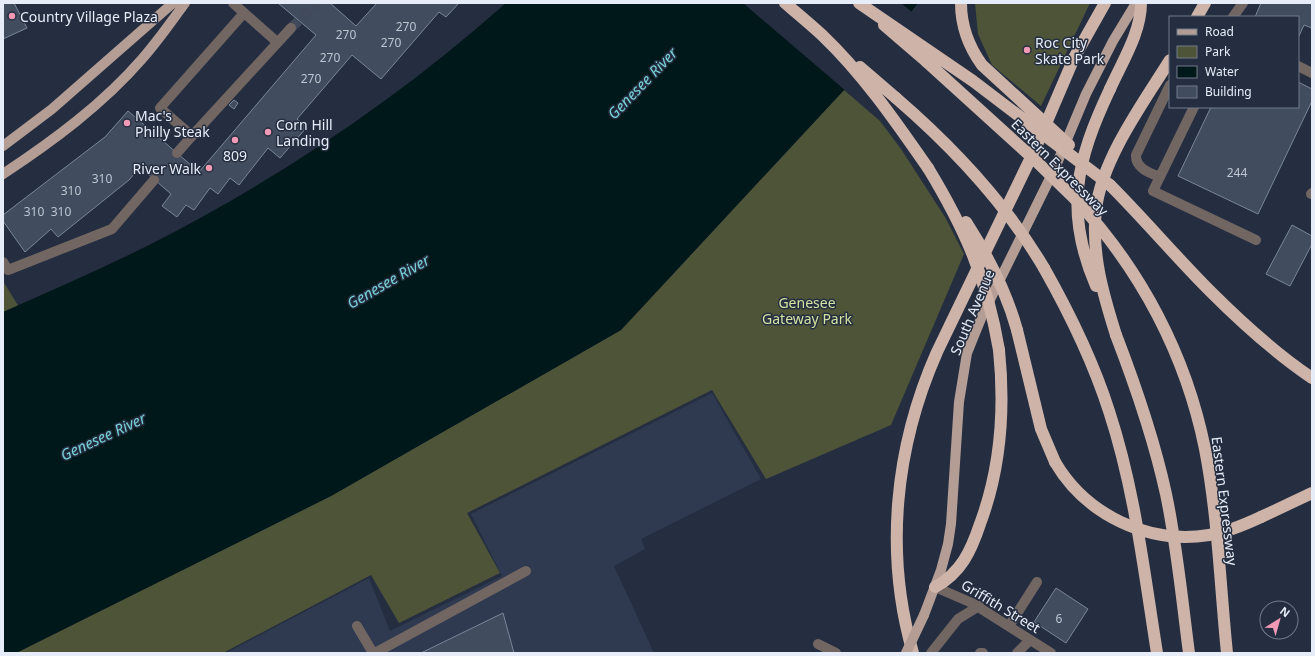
<svg xmlns="http://www.w3.org/2000/svg" width="1315" height="656" font-family="'Noto Sans',sans-serif">
	<style>
		.built { fill: #2f3a51 }
		.green { fill: #4e5438 }
		.water { fill: #00181a }
		.pier { fill: #252e40 }
		.building { fill: #414c5e; stroke: #7a869a }
		.lines { fill: none; stroke-linecap: round; stroke-linejoin: round }
		.minor-tunnel { stroke: #424b5c; stroke-width: 10; stroke-dasharray: 10 5; stroke-linecap: butt }
		.minor { stroke: #716662; stroke-width: 10 }
		.major { stroke: #b39d94; stroke-width: 10 }
		.highway { stroke: #cdb3a8; stroke-width: 12 }
		.major-bridge { stroke: #b39d94; stroke-width: 10 }
		.highway-bridge { stroke: #cdb3a8; stroke-width: 12 }
		.poi-dot { fill: #f09ab6; stroke: #252e40; stroke-width: 1.5 }
		.labels { text-anchor: middle; dominant-baseline: central; stroke-width: 3; stroke-linejoin: round; paint-order: stroke }
		.number-label { font-size: 12px; fill: #bdc5d2 }
		.poi-label { font-size: 14px; fill: #e6edf8; stroke: #252e40; text-anchor: start }
		.street-label { font-size: 14px; fill: #e6edf8; stroke: #252e40 }
		.park-label { font-size: 14px; fill: #d4e3a1; stroke: #252e40 }
		.water-label { font-size: 15px; font-style: italic; fill: #76d1d7; stroke: #252e40 }
	</style>
	<rect width="100%" height="100%" fill="#252e40"/>
	<!-- built -->
	<path class="built" d="M 712,393 L 761,479 L 641,539 L 645,549 L 614,566 L 654,653 L 226,653 L 369,578 L 390,631 L 502,576 L 471,514 Z"/>
	<!-- green -->
	<path class="green" d="M 975,3 L 1090,3 L 1041,106 L 992,65 L 978,34 Z
		M 844,90 L 880,121 L 901,149 L 945,217 L 964,254 L 891,425 L 766,479 L 712,390 L 467,513 L 500,573 L 399,623 L 371,575 L 223,653 L 16,653 L 331,496 L 621,330 Z
		M 3,281 L 22,312 L 3,321 Z"/>
	<!-- water -->
	<path class="water" d="M 506,3 L 918,3 L 895,33 L 844,90 L 621,330 L 331,496 L 16,653 L 3,653 L 3,312 C 52,290 101,269 149,245 C 277,180 398,99 506,3 Z"/>
	<!-- pier -->
	<path class="pier" d="M 743,3 L 901,3 L 913,13 L 846,91 Z"/>
	<!-- building -->
	<path class="building" d="M 3,3 L 14,3 L 27,28 L 3,39 Z
		M 278,3 L 330,3 L 356,26 L 377,3 L 459,3 L 446,17 L 439,12 L 381,79 L 352,55 L 297,119 L 307,127 L 280,158 L 268,148 L 239,185 L 230,178 L 218,194 L 210,188 L 194,210 L 186,205 L 177,217 L 162,206 L 171,194 L 140,167 L 129,180 L 58,237 L 51,229 L 25,252 L 3,221 L 3,215 L 105,137 L 128,111 L 199,172 L 316,35 Z
		M 1261,3 L 1312,3 L 1312,28 L 1304,25 L 1298,38 L 1298,17 L 1255,17 Z
		M 1298,82 L 1312,89 L 1312,101 L 1258,214 L 1178,176 L 1211,107 L 1298,107 Z
		M 234,100 L 238,103 L 234,109 L 229,105 Z
		M 1292,225 L 1312,236 L 1312,244 L 1290,286 L 1266,274 Z
		M 1056,588 L 1088,609 L 1066,643 L 1034,622 Z
		M 503,613 L 514,653 L 421,653 Z"/>
	<g class="lines">
		<!-- minor-tunnel -->
		<path class="minor-tunnel" d="M 291,28 L 317,3
			M 154,180 L 177,153"/>
		<!-- minor -->
		<path class="minor" d="M 233,3 L 277,42
			M 244,13 L 160,108 L 192,136 L 291,28
			M 1233,17 L 1243,3
			M 1298,66 L 1312,73
			M 1194,107 L 1153,191 L 1256,240
			M 177,153 L 192,136
			M 1160,177 C 1150,173 1135,168 1136,155 L 1170,85
			M 1311,194 L 1312,193
			M 3,262 L 8,270 L 112,229 L 154,180
			M 935,587 L 972,603 L 1051,653
			M 357,626 L 373,653
			M 1009,626 L 1037,582
			M 818,644 L 836,653
			M 375,653 L 526,571
			M 931,653 L 958,619 L 979,606
			M 980,653 L 983,653
			M 1017,653 L 1030,640"/>
		<!-- major -->
		<path class="major" d="M 3,146 L 52,109 L 173,3
			M 3,174 C 53,141 103,104 142,59 C 158,41 171,22 185,3
			M 924,615 L 941,570 L 948,544 L 951,524 L 959,402 L 967,353 L 982,316 L 1055,168 L 1086,94 L 1113,41 L 1136,3"/>
		<!-- highway -->
		<path class="highway" d="M 785,3 C 798,14 810,24 822,35 C 863,74 896,122 928,168
			M 1197,17 L 1205,3
			M 884,25 L 927,62
			M 860,67 L 896,98
			M 1110,89 C 1122,62 1141,33 1141,3
			M 1110,185 C 1144,219 1176,257 1210,291 C 1242,323 1275,353 1312,378
			M 1076,200 C 1141,270 1186,355 1205,449 C 1218,516 1220,585 1227,653
			M 1044,268 C 1070,314 1093,361 1109,411 C 1135,490 1144,572 1157,653
			M 1017,330 L 1041,429 L 1055,462
			M 1116,335 C 1136,387 1154,439 1166,494 C 1177,546 1182,600 1189,653
			M 1261,517 L 1312,493
			M 935,587 C 961,573 971,551 980,524 C 1001,468 1005,409 999,350
			M 913,653 C 884,553 895,447 937,352 L 1036,147 L 1074,58 L 1105,3"/>
		<!-- major-bridge -->
		<path class="major-bridge" d="M 906,653 L 924,615"/>
		<!-- highway-bridge -->
		<path class="highway-bridge" d="M 859,3 L 973,81 L 1110,185
			M 961,3 C 961,26 969,47 982,65 L 1069,145
			M 927,62 L 1036,161 L 1076,200
			M 896,98 C 954,148 1005,202 1044,268
			M 928,168 C 965,229 987,279 999,350
			M 966,222 C 988,256 1006,290 1017,330
			M 1096,286 C 1064,211 1076,161 1110,89
			M 1116,335 C 1103,294 1091,253 1096,209 C 1102,159 1143,103 1170,60
			M 1055,462 C 1086,515 1149,545 1209,535 C 1228,532 1244,525 1261,517"/>
	</g>
	<!-- markers -->
	<g class="poi-dot">
		<circle cx="12" cy="16" r="4"/>
		<circle cx="1027" cy="50" r="4"/>
		<circle cx="127" cy="123" r="4"/>
		<circle cx="268" cy="132" r="4"/>
		<circle cx="235" cy="140" r="4"/>
		<circle cx="209" cy="168" r="4"/>
	</g>
	<g class="labels">
		<!-- number labels -->
		<g class="number-label">
			<text x="406" y="26">270</text>
			<text x="346" y="34">270</text>
			<text x="391" y="42">270</text>
			<text x="330" y="57">270</text>
			<text x="311" y="78">270</text>
			<text x="1237" y="172">244</text>
			<text x="102" y="178">310</text>
			<text x="71" y="190">310</text>
			<text x="34" y="211">310</text>
			<text x="61" y="211">310</text>
			<text x="1059" y="618">6</text>
		</g>
		<!-- poi labels -->
		<g class="poi-label">
			<text x="20" y="16">Country Village Plaza</text>
			<text x="1035" y="42">Roc City<tspan x="1035" dy="16">Skate Park</tspan></text>
			<text x="135" y="115">Mac's<tspan x="135" dy="16">Philly Steak</tspan></text>
			<text x="276" y="124">Corn Hill<tspan x="276" dy="16">Landing</tspan></text>
			<text x="235" y="155" text-anchor="middle">809</text>
			<text x="201" y="168" text-anchor="end">River Walk</text>
		</g>
		<!-- street labels -->
		<g class="street-label">
			<text transform="translate(1060 167) rotate(45)">Eastern Expressway</text>
			<text transform="translate(972 312) rotate(-67)">South Avenue</text>
			<text transform="translate(1225 501) rotate(83)">Eastern Expressway</text>
			<text transform="translate(1001 606) rotate(31)">Griffith Street</text>
		</g>
		<!-- park labels -->
		<g class="park-label">
			<text x="807" y="302">Genesee<tspan x="807" dy="16">Gateway Park</tspan></text>
		</g>
		<!-- water labels -->
		<g class="water-label">
			<text transform="translate(642 83) rotate(-46)">Genesee River</text>
			<text transform="translate(388 281) rotate(-30)">Genesee River</text>
			<text transform="translate(103 436) rotate(-25)">Genesee River</text>
		</g>
	</g>
	<!-- border -->
	<rect width="1315" height="656" fill="none" stroke="#e6edf8" stroke-width="8"/>
	<!-- legend -->
	<rect x="1169" y="16" width="130" height="92" fill="#252e40" stroke="#727a8a"/>
	<rect x="1177" y="29" width="20" height="6" fill="#b39d94" stroke="#727a8a"/>
	<text x="1205" y="36" font-size="12" fill="#e6edf8">Road</text>
	<rect x="1177" y="46" width="20" height="12" fill="#4e5438" stroke="#727a8a"/>
	<text x="1205" y="56" font-size="12" fill="#e6edf8">Park</text>
	<rect x="1177" y="66" width="20" height="12" fill="#00181a" stroke="#727a8a"/>
	<text x="1205" y="76" font-size="12" fill="#e6edf8">Water</text>
	<rect x="1177" y="86" width="20" height="12" fill="#414c5e" stroke="#727a8a"/>
	<text x="1205" y="96" font-size="12" fill="#e6edf8">Building</text>
	<!-- north arrow -->
	<g transform="translate(1279 620) rotate(37)"><circle r="19" fill="#252e40" stroke="#727a8a"/>
	<path d="M0-3L7 15L0 10L-7 15Z" fill="#f09ab6"/>
	<text y="-6" font-size="11" font-weight="bold" text-anchor="middle" fill="#e6edf8">N</text>
	</g>
</svg>
